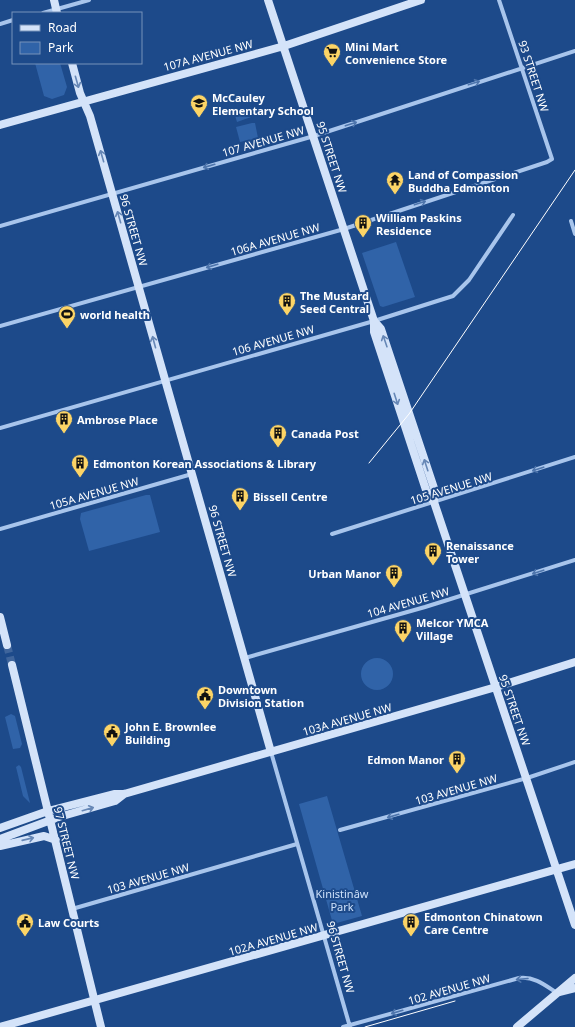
<svg xmlns="http://www.w3.org/2000/svg" width="575" height="1027" font-family="'Noto Sans',sans-serif">
<style>
.green{fill:#3063a8}
.lines{fill:none;stroke-linecap:round;stroke-linejoin:round}
.secondary-tunnel{stroke:#3f659c;stroke-width:8;stroke-dasharray:8 4;stroke-linecap:butt}
.street{stroke:#a8c5ec;stroke-width:4}
.secondary{stroke:#d4e3f9;stroke-width:8}
.tram{stroke:#fff;stroke-width:1}
.oneway{stroke:#6687b6}
.oneway2{stroke:#4e75ac}
.labels{text-anchor:middle;dominant-baseline:central;stroke-width:4;stroke-linejoin:round;paint-order:stroke}
.poi-label{font-size:11px;font-weight:bold;fill:#fff;stroke:#1d4a8a;text-anchor:start}
.street-label{font-size:11px;fill:#fff;stroke:#1d4a8a}
.park-label{font-size:11px;fill:#cde0f9;stroke:#1d4a8a}
</style>
<rect width="100%" height="100%" fill="#1d4a8a"/>
<path class="green" d="M35,63H60L67,87L64,95L52,99L44,96Z
M251,107L254,116L237,122L234,112Z
M252,123H255L258,138L240,142L236,127Z
M396,242L415,297L383,307L380,306L362,253Z
M146,495H150L160,532L89,551L80,519L81,513Z
M361 674a16 16 0 1 1 32 0a16 16 0 1 1-32 0Z
M11,714L15,716L22,744L20,748L13,749L5,717Z
M19,765L21,767L30,803L23,796L16,767Z
M327,796L362,916L333,924L299,804Z"/>
<g class="lines">
<path class="secondary-tunnel" d="M7,645L12,665"/>
<path class="street" d="M43,13L89,0
M0,24L13,20
M571,221L575,234
M0,226L314,136L575,51
M0,326L344,229L547,162L552,159L499,0
M0,428L374,321L453,296L469,280L513,215
M0,529L192,474
M332,534L575,457
M245,658L425,607L575,560
M271,752L350,1027
M340,830L527,778L575,762
M72,909L297,844
M343,1027L519,978C534,976 545,985 557,993"/>
<path class="secondary" d="M54,0L57,13
M268,0L374,321V332L427,493L434,502L575,925
M72,63L80,93L90,116L271,752
M0,125L284,46L421,0
M374,321L381,329L435,491L434,502
M0,617L7,645
M12,665L101,1027
M0,828L48,811L114,794H124L496,687L575,662
M0,839L59,817L115,801L124,794
M0,846L44,836L56,840
M560,992L575,988
M0,1027L575,864
M517,1027L575,978"/>
<path class="tram" d="M369,463L409,414L575,170
M365,1027L455,1001"/>
</g>
<defs><path id="oneway-shaft" d="M-6 0H5M1.5-3L5.5 0L1.5 3" fill="none" stroke-width="1.6" stroke-linecap="round" stroke-linejoin="round"/></defs>
<g class="oneway">
<use href="#oneway-shaft" transform="translate(77 82) rotate(74)"/>
<use href="#oneway-shaft" transform="translate(102 156) rotate(-106)"/>
<use href="#oneway-shaft" transform="translate(119 217) rotate(-106)"/>
<use href="#oneway-shaft" transform="translate(385 341) rotate(-109)"/>
<use href="#oneway-shaft" transform="translate(154 342) rotate(-105)"/>
<use href="#oneway-shaft" transform="translate(396 399) rotate(72)"/>
<use href="#oneway-shaft" transform="translate(426 465) rotate(-108)"/>
<use href="#oneway-shaft" transform="translate(88 809) rotate(-16)"/>
<use href="#oneway-shaft" transform="translate(28 839) rotate(-13)"/>
</g>
<g class="oneway2">
<use href="#oneway-shaft" transform="translate(474 83) rotate(-18)"/>
<use href="#oneway-shaft" transform="translate(351 124) rotate(-18)"/>
<use href="#oneway-shaft" transform="translate(209 166) rotate(164)"/>
<use href="#oneway-shaft" transform="translate(420 203) rotate(-18)"/>
<use href="#oneway-shaft" transform="translate(212 266) rotate(164)"/>
<use href="#oneway-shaft" transform="translate(538 469) rotate(162)"/>
<use href="#oneway-shaft" transform="translate(538 572) rotate(162)"/>
<use href="#oneway-shaft" transform="translate(393 816) rotate(164)"/>
<use href="#oneway-shaft" transform="translate(522 979) rotate(175)"/>
<use href="#oneway-shaft" transform="translate(397 1012) rotate(164)"/>
</g>
<defs>
<g id="supermarket-pin" transform="scale(0.9)"><path d="M0 17L-7.5 6A9.5 9.5 0 1 1 7.5 6Z" fill="#fcd466" stroke="#1d4a8a"/><path d="M-6-5.5h2.5l.6 2H6L4.5 2H-2.5L-4.4-4H-6ZM-1.5 3.2a1.3 1.3 0 1 0 .1 0ZM3 3.2a1.3 1.3 0 1 0 .1 0Z" fill="#111"/></g>
<g id="school-pin" transform="scale(0.9)"><path d="M0 17L-7.5 6A9.5 9.5 0 1 1 7.5 6Z" fill="#fcd466" stroke="#1d4a8a"/><path d="M0-5L7-2L0 1L-7-2ZM-4 1L0 2.5L4 1V4Q0 6-4 4Z" fill="#111"/></g>
<g id="temple-pin" transform="scale(0.9)"><path d="M0 17L-7.5 6A9.5 9.5 0 1 1 7.5 6Z" fill="#fcd466" stroke="#1d4a8a"/><path d="M0-6L5-2H3V0L6.5 2.5H4V6H1.5V3h-3V6H-4V2.5H-6.5L-3 0V-2H-5Z" fill="#111"/></g>
<g id="building-pin" transform="scale(0.9)"><path d="M0 17L-7.5 6A9.5 9.5 0 1 1 7.5 6Z" fill="#fcd466" stroke="#1d4a8a"/><path d="M-4-6H4V6H1V3H-1V6H-4ZM-2.5-4.3h1.7v1.8h-1.7ZM.8-4.3h1.7v1.8H.8ZM-2.5-1h1.7V.8h-1.7ZM.8-1h1.7V.8H.8Z" fill="#111"/></g>
<g id="stadium-pin" transform="scale(0.9)"><path d="M0 17L-7.5 6A9.5 9.5 0 1 1 7.5 6Z" fill="#fcd466" stroke="#1d4a8a"/><path d="M0-5a6.5 5 0 1 0 0 10a6.5 5 0 1 0 0-10ZM-3.5-1.8h7v3.6h-7Z" fill="#111"/></g>
<g id="civic-pin" transform="scale(0.9)"><path d="M0 17L-7.5 6A9.5 9.5 0 1 1 7.5 6Z" fill="#fcd466" stroke="#1d4a8a"/><path d="M-.6-6.5H3V-4.5H.6V-3L4-1V1h2V6H-6V1h2V-1L-.6-3ZM-1.2 2.5V6h2.4V2.5Z" fill="#111"/></g>
</defs>
<g fill-rule="evenodd">
<use href="#supermarket-pin" x="332" y="52"/>
<use href="#school-pin" x="199" y="103"/>
<use href="#temple-pin" x="395" y="180"/>
<use href="#building-pin" x="363" y="223"/>
<use href="#building-pin" x="287" y="301"/>
<use href="#stadium-pin" x="67" y="314"/>
<use href="#building-pin" x="64" y="419"/>
<use href="#building-pin" x="278" y="433"/>
<use href="#building-pin" x="80" y="463"/>
<use href="#building-pin" x="240" y="496"/>
<use href="#building-pin" x="433" y="551"/>
<use href="#building-pin" x="394" y="573"/>
<use href="#building-pin" x="403" y="628"/>
<use href="#civic-pin" x="205" y="695"/>
<use href="#civic-pin" x="112" y="732"/>
<use href="#building-pin" x="457" y="759"/>
<use href="#civic-pin" x="25" y="922"/>
<use href="#building-pin" x="411" y="922"/>
</g>
<g class="labels">
<g class="poi-label">
<text x="345" y="46">Mini Mart<tspan x="345" dy="13">Convenience Store</tspan></text>
<text x="212" y="97">McCauley<tspan x="212" dy="13">Elementary School</tspan></text>
<text x="408" y="174">Land of Compassion<tspan x="408" dy="13">Buddha Edmonton</tspan></text>
<text x="376" y="217">William Paskins<tspan x="376" dy="13">Residence</tspan></text>
<text x="300" y="295">The Mustard<tspan x="300" dy="13">Seed Central</tspan></text>
<text x="80" y="314">world health</text>
<text x="77" y="419">Ambrose Place</text>
<text x="291" y="433">Canada Post</text>
<text x="93" y="463">Edmonton Korean Associations &amp; Library</text>
<text x="253" y="496">Bissell Centre</text>
<text x="446" y="545">Renaissance<tspan x="446" dy="13">Tower</tspan></text>
<text x="381" y="573" text-anchor="end">Urban Manor</text>
<text x="416" y="622">Melcor YMCA<tspan x="416" dy="13">Village</tspan></text>
<text x="218" y="689">Downtown<tspan x="218" dy="13">Division Station</tspan></text>
<text x="125" y="726">John E. Brownlee<tspan x="125" dy="13">Building</tspan></text>
<text x="444" y="759" text-anchor="end">Edmon Manor</text>
<text x="424" y="916">Edmonton Chinatown<tspan x="424" dy="13">Care Centre</tspan></text>
<text x="38" y="922">Law Courts</text>
</g>
<g class="street-label">
<text transform="translate(208 55) rotate(-15)">107A AVENUE NW</text>
<text transform="translate(534 76) rotate(72)">93 STREET NW</text>
<text transform="translate(263 141) rotate(-16)">107 AVENUE NW</text>
<text transform="translate(332 157) rotate(72)">95 STREET NW</text>
<text transform="translate(134 230) rotate(74)">96 STREET NW</text>
<text transform="translate(275 239) rotate(-16)">106A AVENUE NW</text>
<text transform="translate(273 340) rotate(-16)">106 AVENUE NW</text>
<text transform="translate(451 488) rotate(-17)">105 AVENUE NW</text>
<text transform="translate(94 493) rotate(-16)">105A AVENUE NW</text>
<text transform="translate(223 541) rotate(74)">96 STREET NW</text>
<text transform="translate(408 602) rotate(-16)">104 AVENUE NW</text>
<text transform="translate(515 710) rotate(71)">95 STREET NW</text>
<text transform="translate(347 719) rotate(-16)">103A AVENUE NW</text>
<text transform="translate(456 789) rotate(-16)">103 AVENUE NW</text>
<text transform="translate(67 843) rotate(76)">97 STREET NW</text>
<text transform="translate(148 878) rotate(-16)">103 AVENUE NW</text>
<text transform="translate(273 939) rotate(-16)">102A AVENUE NW</text>
<text transform="translate(341 957) rotate(74)">96 STREET NW</text>
<text transform="translate(449 989) rotate(-16)">102 AVENUE NW</text>
</g>
<g class="park-label">
<text x="342" y="893">Kinistinâw<tspan x="342" dy="13">Park</tspan></text>
</g>
</g>
<rect x="12" y="12" width="130" height="52" fill="#1d4a8a" stroke="#7792b9"/>
<rect x="20" y="25" width="20" height="6" fill="#d4e3f9" stroke="#7792b9"/>
<text x="48" y="32" font-size="12" fill="#ffffff">Road</text>
<rect x="20" y="42" width="20" height="12" fill="#3063a8" stroke="#7792b9"/>
<text x="48" y="52" font-size="12" fill="#ffffff">Park</text>
</svg>
